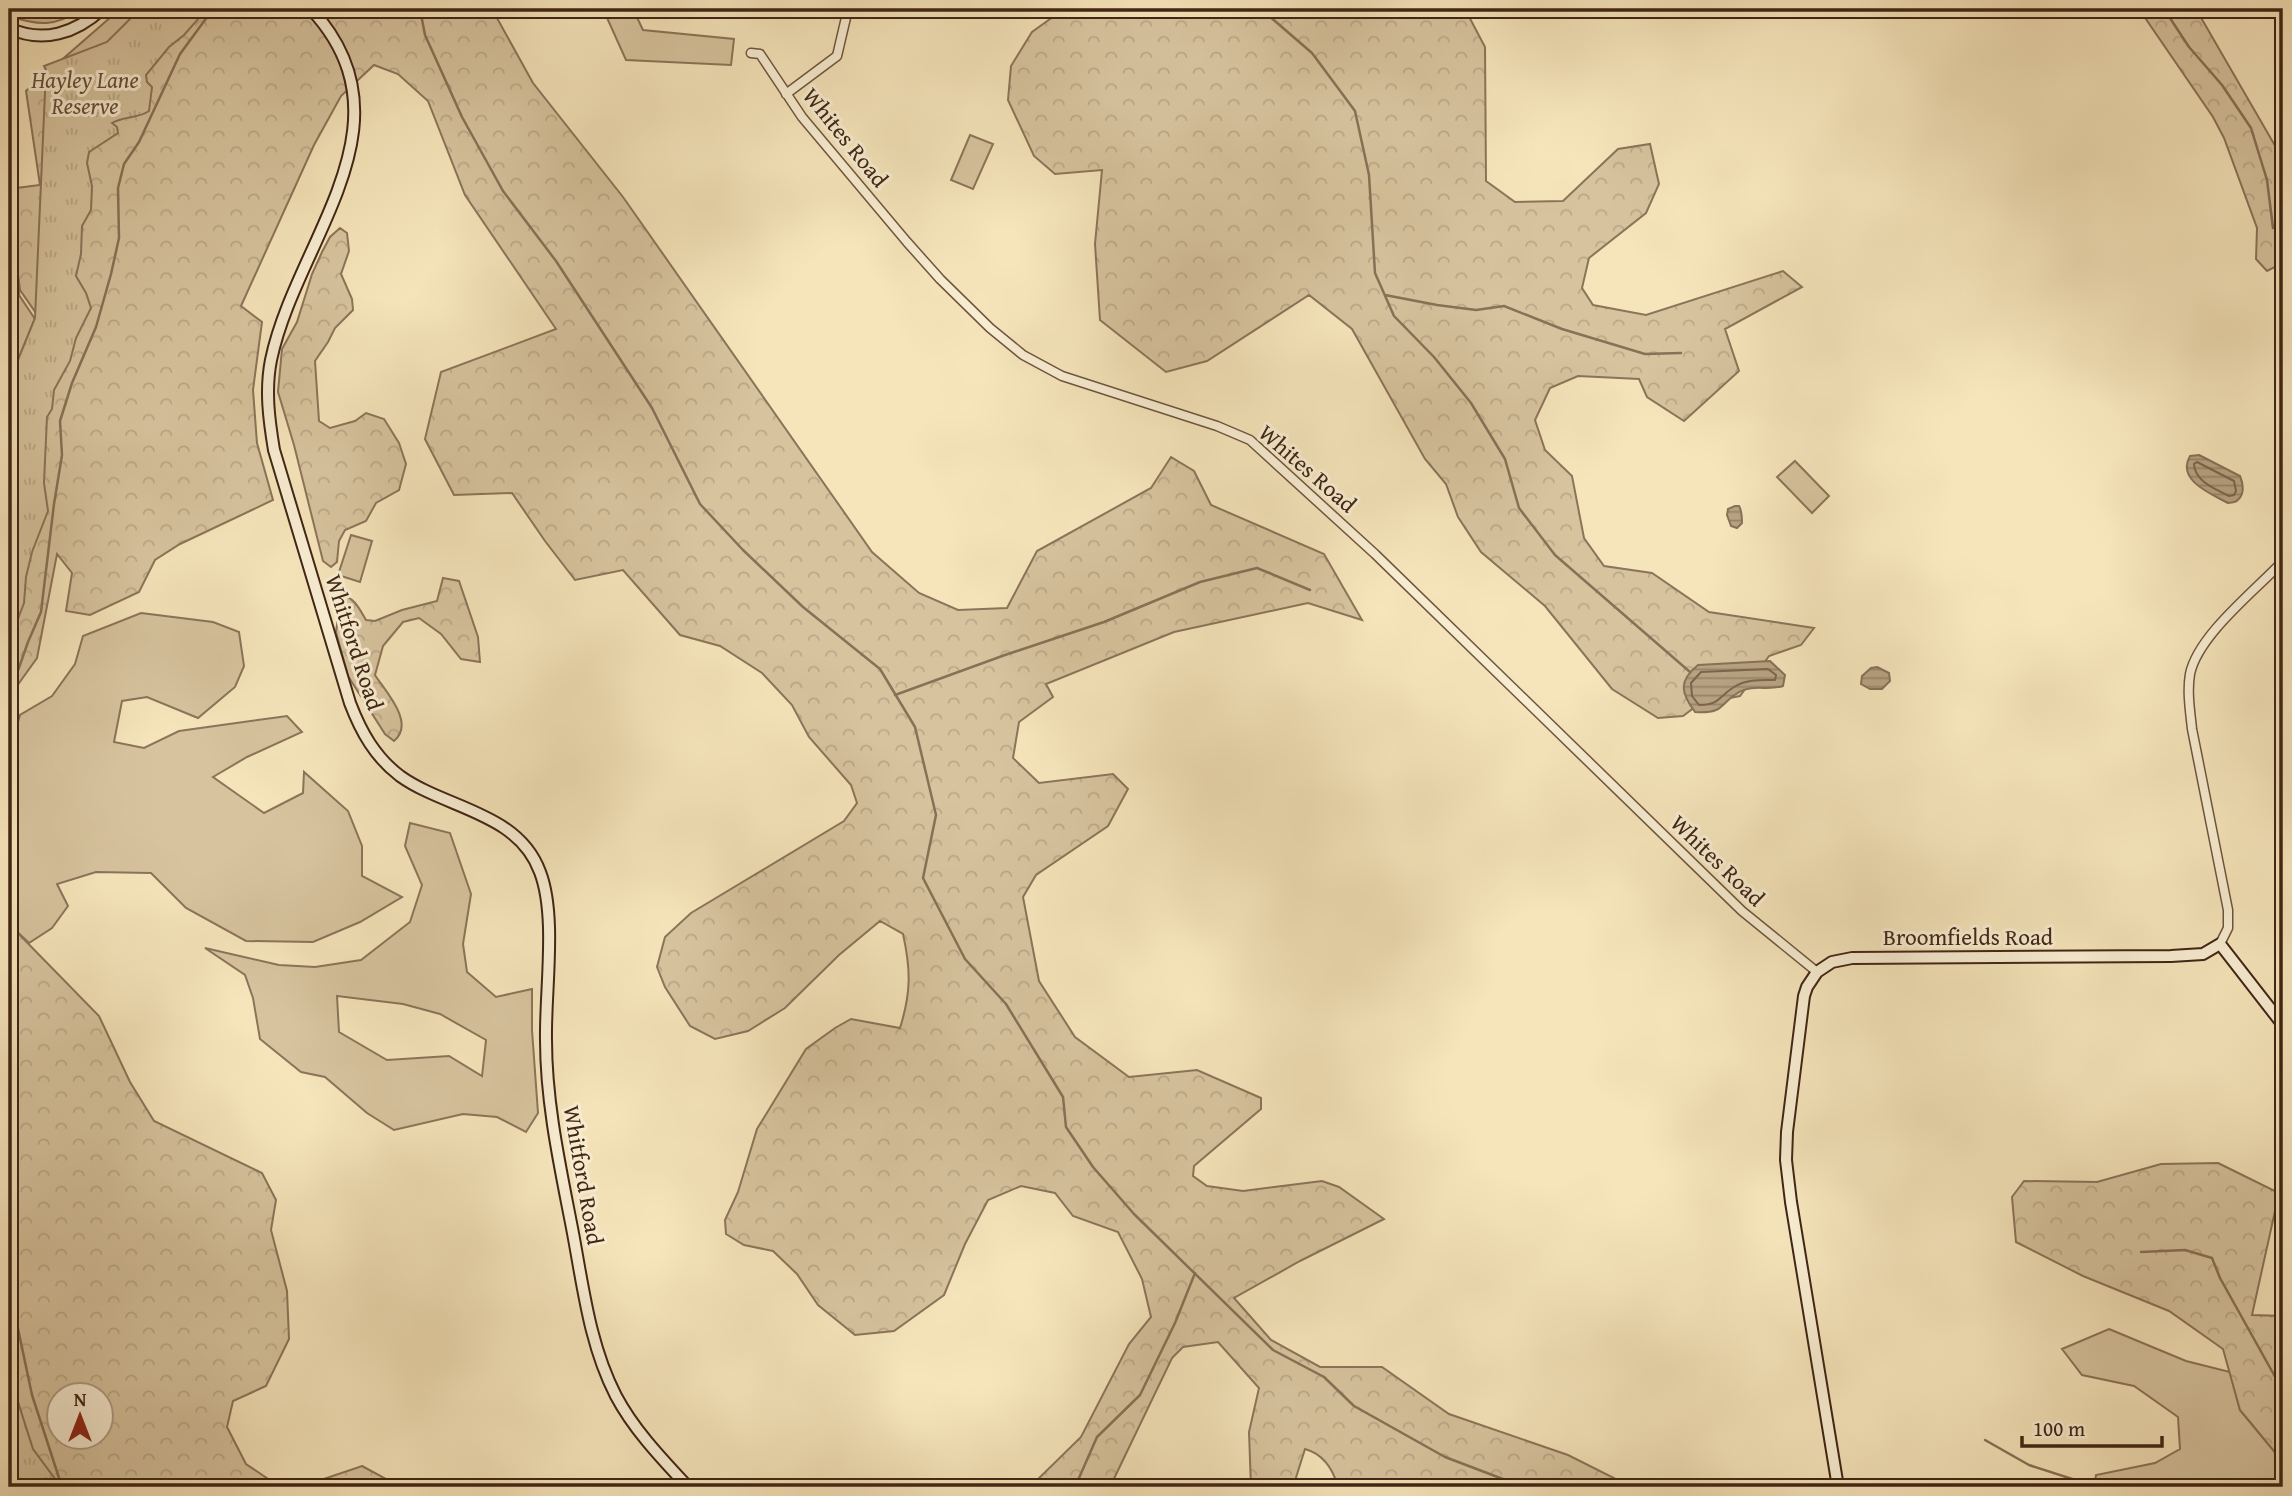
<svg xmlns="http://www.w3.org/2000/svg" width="2292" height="1496" font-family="'Gentium Book Plus',serif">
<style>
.grass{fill:#d7c49f;stroke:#8c745a;stroke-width:2;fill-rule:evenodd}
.forest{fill:url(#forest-crowns);stroke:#8c745a;stroke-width:2;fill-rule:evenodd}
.park{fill:url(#park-tufts);stroke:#8c745a;stroke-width:2}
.water{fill:url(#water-rules);stroke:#887157;stroke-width:2}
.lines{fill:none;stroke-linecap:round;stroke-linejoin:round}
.shore{stroke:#7c644c;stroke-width:2}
.stream{stroke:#887157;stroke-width:2.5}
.street-casing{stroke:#6e553e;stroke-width:11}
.secondary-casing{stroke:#402515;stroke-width:14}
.street{stroke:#f9eed3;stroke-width:8}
.secondary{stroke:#f9eed3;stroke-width:10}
.labels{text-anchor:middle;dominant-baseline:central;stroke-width:6;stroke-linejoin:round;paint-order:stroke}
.park-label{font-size:23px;font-style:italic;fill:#664d38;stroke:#f9eed3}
.street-label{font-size:23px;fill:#402515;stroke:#f9eed3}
</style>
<defs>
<pattern id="forest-crowns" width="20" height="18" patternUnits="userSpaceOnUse" patternTransform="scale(1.75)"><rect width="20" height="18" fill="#d7c49f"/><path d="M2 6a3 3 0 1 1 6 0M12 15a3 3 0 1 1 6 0" fill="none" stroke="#baa888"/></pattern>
<pattern id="park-tufts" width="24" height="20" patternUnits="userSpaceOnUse" patternTransform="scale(1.75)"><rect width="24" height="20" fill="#d7c49f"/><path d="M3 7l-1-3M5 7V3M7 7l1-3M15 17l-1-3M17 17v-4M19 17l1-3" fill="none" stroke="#baa888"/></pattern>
<pattern id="water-rules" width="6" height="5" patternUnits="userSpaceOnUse" patternTransform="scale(1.75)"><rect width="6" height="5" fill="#b8a483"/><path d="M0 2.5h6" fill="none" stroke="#97856a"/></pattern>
</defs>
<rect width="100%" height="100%" fill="#f6e5bb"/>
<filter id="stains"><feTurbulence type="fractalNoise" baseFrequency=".00286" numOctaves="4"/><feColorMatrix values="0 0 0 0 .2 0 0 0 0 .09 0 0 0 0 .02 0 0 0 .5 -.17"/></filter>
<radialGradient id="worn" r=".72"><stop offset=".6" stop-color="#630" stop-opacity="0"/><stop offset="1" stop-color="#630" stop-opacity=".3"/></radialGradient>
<path class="grass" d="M603,9H633L643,30L734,39L731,65L626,60Z
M970,135L993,144L973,189L951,180Z
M9,282L20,284L19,295L35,319L9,382Z
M1795,461L1829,496L1812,513L1777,477Z
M351,535L372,541L360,582L338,575Z
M141,613L213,622L239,632L244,666L235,687L198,718L147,697L122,701L114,742L144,748L179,731L287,716L302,732L247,757L213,777L264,813L303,793L304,772L348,811L362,846V876L402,897L360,922L313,942L246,941L186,908L151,873L96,872L57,884L68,906L52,928L29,943L9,924V753L20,715L52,696L75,664L83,636Z
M410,823L450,833L471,894L463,944L467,972L496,997L532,989V1030L538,1113L526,1132L497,1117L463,1114L394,1130L367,1113L325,1077L301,1072L260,1039L253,998L245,975L205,948L279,965L315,967L361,960L410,922L422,885L405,846ZM337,996L403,1004L440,1014L486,1040L482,1076L449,1056L387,1060L339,1032Z
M2109,1329L2186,1361L2230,1372L2240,1410L2283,1462V1487H2094L2096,1475L2155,1463L2180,1449L2178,1417L2134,1386L2082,1375L2062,1349Z"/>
<path class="forest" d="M9,9H82C55,27 39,26 9,16Z
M120,9H492L533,83L623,197L872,552L919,593L958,610L1007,608L1037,551L1151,488L1171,457L1194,471L1211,505L1324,554L1362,620L1308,603L1174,632L1046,684L1053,697L1019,722L1013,758L1039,783L1113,774L1128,789L1108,826L1036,875L1023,897L1039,981L1075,1037L1129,1077L1197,1070L1261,1098V1109L1194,1166L1193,1176L1207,1186L1243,1191L1322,1181L1339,1187L1384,1219L1300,1261L1234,1298L1271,1340L1320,1367H1382L1449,1414L1568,1455L1614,1478L1623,1487H1338C1333,1469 1323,1454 1305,1449L1293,1487H1251L1249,1432L1259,1388L1218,1342L1183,1347L1172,1358L1110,1487H1030L1081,1437L1129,1344L1151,1317L1142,1279L1118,1232L1073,1216L1055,1193L1021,1186L988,1200L965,1244L944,1295L894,1331L855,1335L818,1305L797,1274L773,1251L744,1245L726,1234L725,1220L738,1192L757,1129L806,1049L835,1028L851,1019L900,1028C911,993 911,970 903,934L880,921L839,955L785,1008L748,1031L715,1039L690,1026L665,987L657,967L665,937L691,913L844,821L857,803L851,785L809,737L792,705L762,673L720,646L680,635L623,570L575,580L545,541L512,493L454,495L425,439L441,372L556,329L465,195L428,101L398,74L374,65L341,96L314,145L241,306L262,322L253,390L257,443L273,500L180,544L155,560L139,592L90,615L66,611L72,573L57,554L37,658L9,697V469L51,335L20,290L15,251L18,226L9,219V189L40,185L26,91Z
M1064,9H1465L1485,47L1486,181L1515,202L1563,201L1618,149L1650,144L1659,184L1646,213L1589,258L1582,288L1593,305L1646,315L1783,271L1802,287L1725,329L1739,371L1684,421L1647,397L1639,379L1578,376L1550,388L1535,420L1545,450L1572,476L1584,538L1604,566L1652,573L1709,612L1814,628L1801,645L1769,656L1740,696L1699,704L1683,716L1658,718L1612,689L1545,606L1481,552L1458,517L1446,484L1425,459L1352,329L1309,295L1207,361L1166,372L1100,320L1095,244L1102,170L1055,174L1034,156L1008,100L1011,66L1032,32Z
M2139,9H2196L2281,156L2283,168V263L2267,271L2256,259L2257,228L2224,138L2213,117Z
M340,228L347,233L349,251L341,274L352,299L353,310L335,328L328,342L315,361L319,421L330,428L355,421L366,413L384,419L399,443L406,464L399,490L376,503L366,521L345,530L339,541L337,562L331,567L323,561L294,445L278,392L282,349L297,322L312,274L322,252L330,237Z
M443,578L459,581L478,637L480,662L461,659L441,634L419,618L403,622L383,646L375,675C385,691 416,723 394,741L385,734L348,676L336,632L341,595C354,597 359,608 366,620L375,621L402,610L437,601Z
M9,924L99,1016L130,1082L154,1121L262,1173L276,1200L271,1230L287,1291L289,1339L266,1386L233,1401L227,1427L246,1464L280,1487H9ZM60,1394H102V1436H60Z
M2218,1163L2279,1193L2252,1315L2283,1316V1462L2240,1410L2223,1349L2169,1311L2083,1276L2016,1242L2012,1197L2024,1181L2097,1182L2161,1164Z
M362,1466L388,1480L395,1487H300Z"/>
<path class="park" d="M140,9H207L184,35L169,47L146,75L147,82L152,87L149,111C137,119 124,116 112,123L117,127L118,133L89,152L87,163L92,186L91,210L82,226L81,254L76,276L86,293L91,308L76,338L70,361L54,390L52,409L47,417L44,483L48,511L32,552L26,577L24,603L14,629L10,622L18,600L13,595L9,598V382L35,318L46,70L44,66L107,42Z
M9,1362L12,1383L33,1449L61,1487H9Z"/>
<path class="water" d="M2199,455L2240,476C2245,488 2244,503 2228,503C2211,494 2176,480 2190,456Z
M1735,506H1739C1742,511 1742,517 1742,523L1737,528L1731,526L1727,515L1728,509Z
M1770,661L1785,675L1783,686C1769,691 1753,684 1739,692C1719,703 1726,714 1695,712C1681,693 1678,681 1698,665Z
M1877,667L1889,673L1890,681L1882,689H1870L1861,684L1862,676L1871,668Z"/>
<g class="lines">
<path class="shore" d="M2197,462L2234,481L2236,491L2234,495L2229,496C2216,489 2195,482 2194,464Z
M1768,669L1776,675L1775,680C1762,680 1746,679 1734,687C1719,696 1720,705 1699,705L1692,696L1691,683L1701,672Z"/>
<path class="stream" d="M420,9L425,35L462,117L503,191L556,261L652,408L700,504L743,550L803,607L880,669L915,727L936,815L923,878L965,959L1006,1004L1063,1097L1066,1127L1093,1167L1134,1214L1273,1350L1324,1377L1354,1406L1445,1457L1524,1487
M1261,9L1312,53L1355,111L1369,175L1375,273L1394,316L1434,357L1471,403L1505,459L1519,508L1555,555L1690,672
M2164,9L2189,47L2222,85L2251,128L2267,180L2273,228
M1385,295L1437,305L1476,310L1504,306L1562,329L1645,354L1681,353
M895,695L1005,655L1104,622L1200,582L1257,568L1310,590
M9,696L28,642L41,612L54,504L62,455L60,421L72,383L96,327L111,274L119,238L118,188L124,164L139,142L180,54L213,9
M2141,1252L2185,1250L2212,1258L2220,1278L2283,1391
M9,1286L32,1395L62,1487
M1985,1440L2029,1465L2097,1487
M1075,1487L1097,1437L1140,1395L1175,1323L1195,1273"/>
<g class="street-casing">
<path id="street" d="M751,53L760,54L802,117L907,242L940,279L990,328L1023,355L1062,376L1217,426L1250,440L1375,554L1742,911L1817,972
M786,94L837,56L848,9
M2220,944L2228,928V910L2192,729C2190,710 2187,692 2190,674C2198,635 2256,590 2283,561"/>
</g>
<g class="secondary-casing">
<path id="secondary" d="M311,9C418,124 296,240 271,360C265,390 269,420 274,450L350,703C361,732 375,757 400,776C446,809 518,812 540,872C557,916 545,991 546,1040C546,1103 560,1166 572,1228C583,1285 589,1344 616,1396C634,1430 662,1459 688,1487
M9,28C43,44 76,33 102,9
M1838,1487L1791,1202L1786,1160L1787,1132L1804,996L1807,987L1817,972L1832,962L1852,958L2171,956L2203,954L2220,944L2283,1025"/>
</g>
<use href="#street" class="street"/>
<use href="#secondary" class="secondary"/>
</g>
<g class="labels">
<g class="park-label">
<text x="85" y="79">Hayley Lane<tspan x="85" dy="26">Reserve</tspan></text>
</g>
<g class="street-label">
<text transform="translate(846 137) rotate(51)">Whites Road</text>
<text transform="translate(1308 468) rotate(41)">Whites Road</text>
<text transform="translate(355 642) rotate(72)">Whitford Road</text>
<text transform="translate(1718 860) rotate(44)">Whites Road</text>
<text x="1968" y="936">Broomfields Road</text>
<text transform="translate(584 1175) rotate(80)">Whitford Road</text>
</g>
</g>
<rect width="2292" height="1496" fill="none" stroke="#f6e5bb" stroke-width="35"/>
<rect x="10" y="10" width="2271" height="1475" fill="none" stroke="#402515" stroke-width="3.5"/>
<rect x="18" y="18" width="2257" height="1461" fill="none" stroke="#402515" stroke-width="2"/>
<g transform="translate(80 1416)"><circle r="33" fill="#f9eed3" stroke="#af9e87" stroke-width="2"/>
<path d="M0-5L12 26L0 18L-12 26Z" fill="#8f2418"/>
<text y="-10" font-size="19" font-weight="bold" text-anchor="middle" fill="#402515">N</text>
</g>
<path d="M2022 1436v10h140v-10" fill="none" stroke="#402515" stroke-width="3.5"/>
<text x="2033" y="1436" font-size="21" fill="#402515" stroke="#f9eed3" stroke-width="5" paint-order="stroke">100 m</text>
<rect width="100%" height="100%" filter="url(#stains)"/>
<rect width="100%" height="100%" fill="url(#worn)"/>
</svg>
